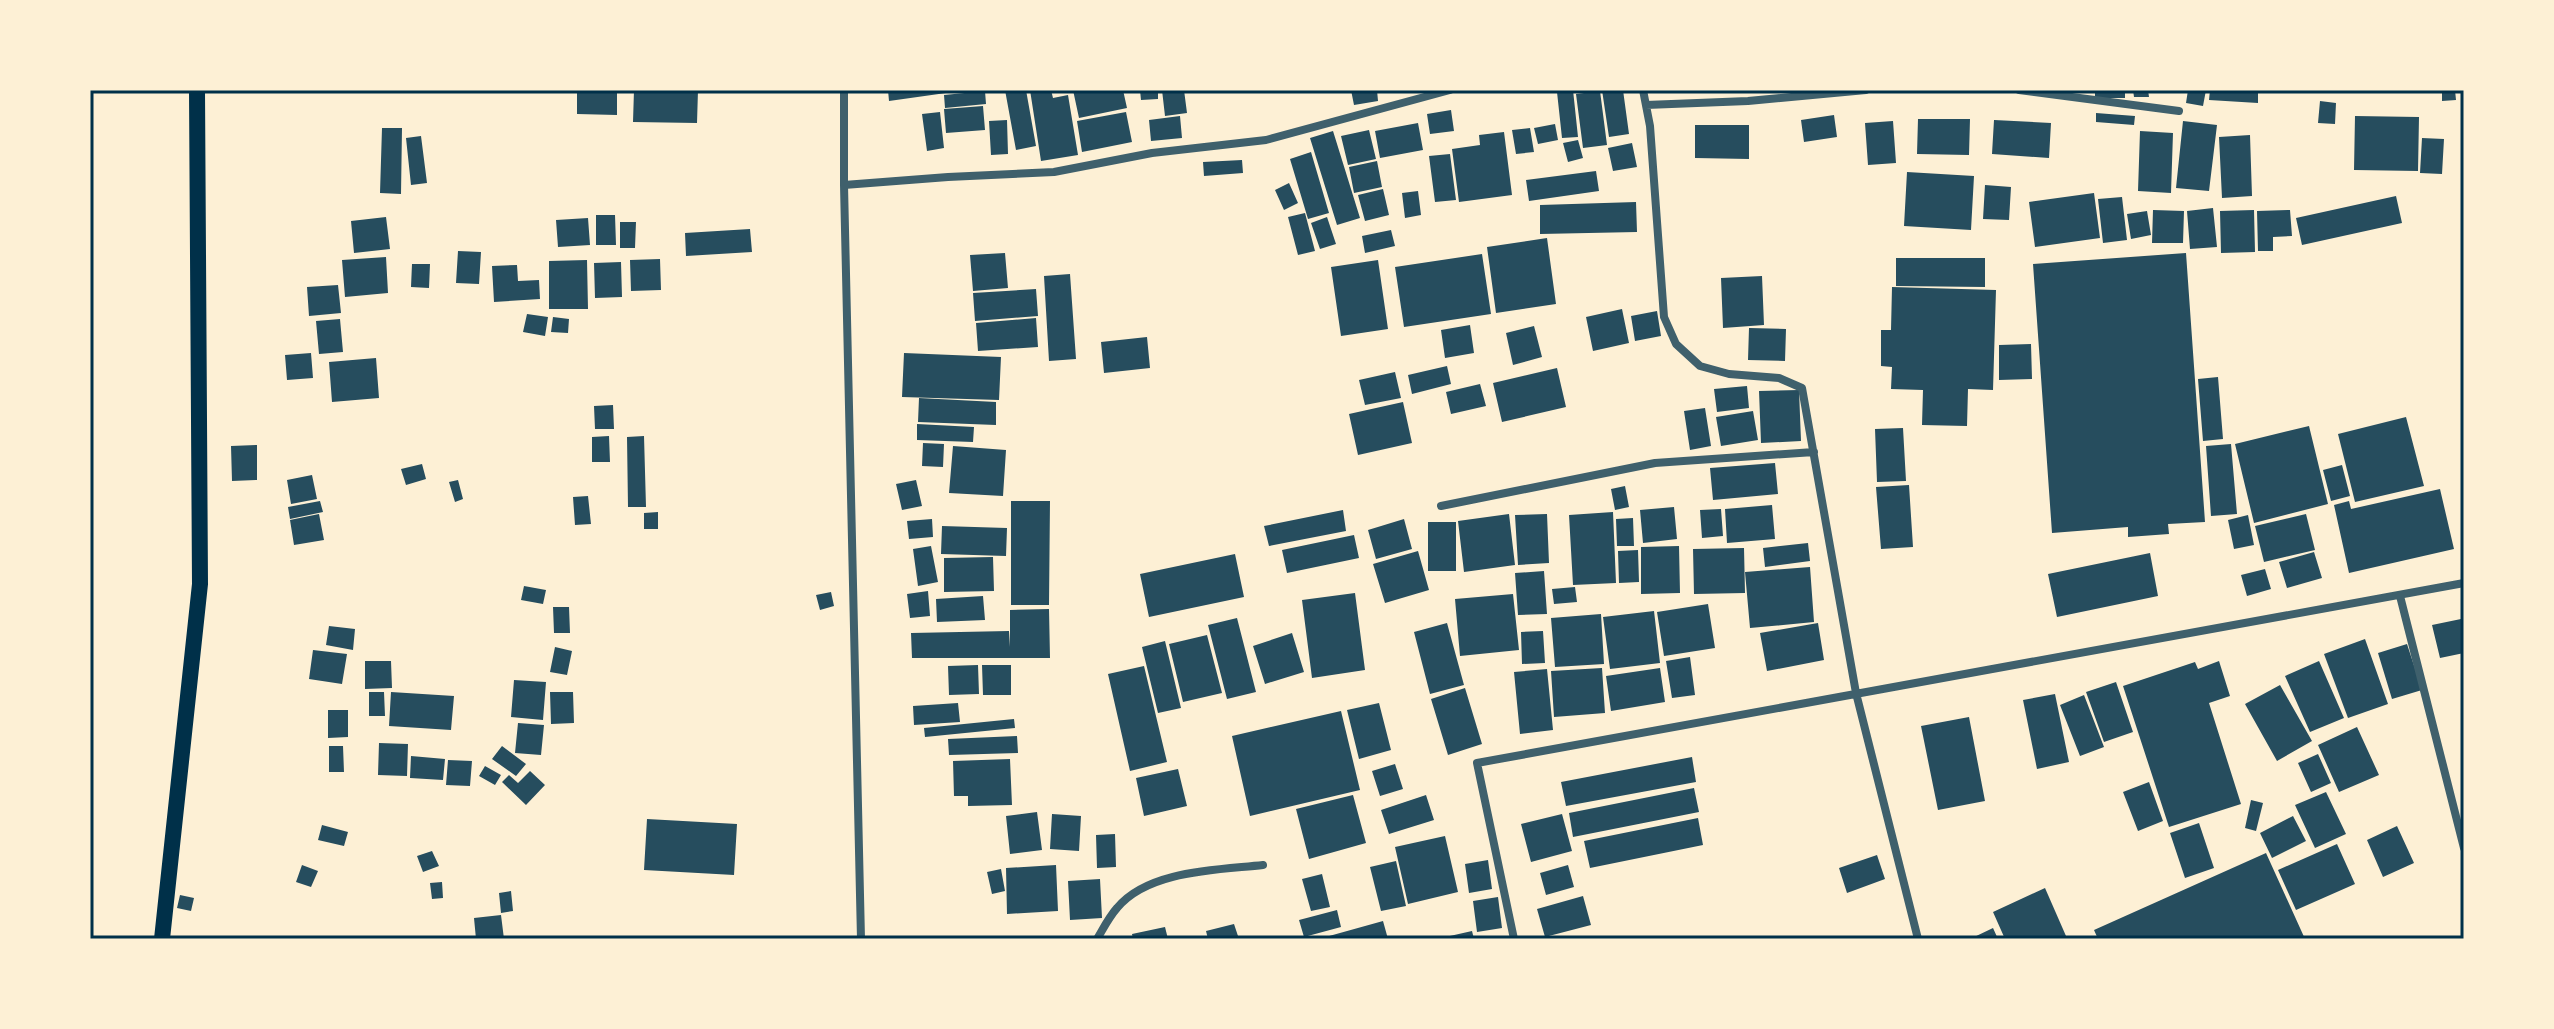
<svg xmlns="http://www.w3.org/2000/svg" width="2554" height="1029" font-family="Lato,sans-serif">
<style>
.building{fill:#264d5e}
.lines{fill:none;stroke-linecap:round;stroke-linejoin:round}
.minor{stroke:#3f606c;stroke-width:8}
.secondary{stroke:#003049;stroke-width:16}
.neatline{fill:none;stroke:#003049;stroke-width:3}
</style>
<rect width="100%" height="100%" fill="#fdf0d5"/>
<path class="building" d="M577,90H617V115L577,114Z
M634,90H698L697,123L633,122Z
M888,90H953V92L889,101Z
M1005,90H1026L1036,146L1016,150Z
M1030,90H1051L1053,98L1068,95L1078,155L1041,161Z
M1073,90H1123L1127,108L1079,118Z
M1140,90H1158V99L1141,100Z
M1162,90H1184L1187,113L1165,116Z
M1351,90H1377L1378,101L1354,105Z
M1573,90L1578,137L1562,138L1557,92Z
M1602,90H1623L1629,134L1609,137Z
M2095,90H2125V98H2095Z
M2133,90H2148L2149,97H2134Z
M2188,90H2206L2203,106L2186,103Z
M2210,90H2258V103L2209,100Z
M2442,90H2455L2456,100L2442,101Z
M985,91L986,104L945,108L944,95Z
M1600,91L1607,145L1583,148L1576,94Z
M2320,101L2336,103L2335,124L2318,123Z
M983,106L985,130L946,133L944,109Z
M1451,110L1454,131L1430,134L1427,114Z
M940,112L944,148L927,151L922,114Z
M1126,112L1132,142L1082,152L1077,121Z
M2096,113L2135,116L2134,125L2096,122Z
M1834,115L1837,137L1804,142L1801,120Z
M1180,116L1182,138L1151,141L1149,120Z
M2355,116L2419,117L2418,171L2354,170Z
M1918,119H1970L1969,155L1917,154Z
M1007,120L1008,154L991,155L989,121Z
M1994,120L2051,123L2049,158L1992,154Z
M1893,121L1896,163L1868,165L1865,123Z
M2183,121L2217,125L2209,191L2176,188Z
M1418,123L1423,150L1380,158L1375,131Z
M1555,124L1558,140L1538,144L1534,128Z
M1695,125H1749V159L1695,158Z
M382,128H402L401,194L380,193Z
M1530,128L1534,152L1516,154L1512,130Z
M1369,130L1376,159L1348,165L1341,136Z
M1333,131L1360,218L1337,225L1310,138Z
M2140,131L2173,133L2171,193L2138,191Z
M1504,132L1512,195L1459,202L1452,149L1480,145L1479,135Z
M2250,135L2252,196L2222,198L2219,137Z
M421,136L427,183L411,185L406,138Z
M2422,138L2444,139L2442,174L2420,173Z
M1578,140L1583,158L1568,162L1563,143Z
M1632,143L1637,167L1613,171L1608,148Z
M1311,152L1329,213L1308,219L1290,159Z
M1450,154L1456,200L1435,202L1429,156Z
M1242,160L1243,173L1204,176L1203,162Z
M1377,161L1382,187L1354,193L1349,167Z
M1596,171L1599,191L1529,201L1526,180Z
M1907,172L1974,176L1971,230L1904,226Z
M1289,183L1298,203L1284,210L1275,190Z
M1985,185L2011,187L2009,220L1983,219Z
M1383,189L1389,215L1365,221L1358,195Z
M1418,191L1421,215L1405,218L1402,193Z
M2094,193L2100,238L2035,247L2029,202Z
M2396,196L2402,223L2302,245L2296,218Z
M2122,197L2127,240L2103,243L2098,199Z
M1636,202L1637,232L1540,234V205Z
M2213,208L2217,247L2190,249L2187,211Z
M2153,210L2184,211L2183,243H2152Z
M2254,210L2255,252L2221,253L2220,211Z
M2290,210L2292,236L2273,237V251H2258L2257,211Z
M2147,211L2151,235L2131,239L2127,214Z
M1305,213L1315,251L1298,255L1288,217Z
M596,215H615L616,245H596Z
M386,217L390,249L354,253L351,221Z
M1327,217L1336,244L1320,249L1311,223Z
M588,218L590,245L558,247L556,220Z
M620,222H636L635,248H620Z
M750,229L752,252L686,256L685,233Z
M1391,230L1395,246L1365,253L1362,236Z
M1547,238L1556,304L1496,313L1487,247Z
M458,251L481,252L479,284L456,283Z
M1005,253L1008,288L973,291L970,255Z
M2186,253L2205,522L2168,524L2169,534L2128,537V527L2052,533L2033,264Z
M1482,254L1491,314L1404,327L1395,267Z
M386,257L388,293L345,297L342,260Z
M1896,258H1985V287L1896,286Z
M660,259L661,290L631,291L630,260Z
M587,260L588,309H549V261Z
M1378,260L1388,329L1341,336L1331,267Z
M621,262L622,297L595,298L594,263Z
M412,264H430L429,288L411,287Z
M517,265L518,281L539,280L540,299L494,302L492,266Z
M1070,274L1076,359L1049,361L1044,276Z
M1762,276L1764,325L1723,328L1721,278Z
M338,285L341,313L309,316L307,287Z
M1892,287L1996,290L1993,390L1968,389L1967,426L1922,425L1923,390L1891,389L1892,367L1881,366V330H1891Z
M1036,289L1038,316L975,321L973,293Z
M1622,309L1629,343L1593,351L1586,317Z
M1657,311L1661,336L1635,341L1631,316Z
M527,314L548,317L545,336L523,332Z
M553,317L569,319L568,333L551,332Z
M1036,318L1038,347L978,351L976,323Z
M340,319L343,352L319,354L316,321Z
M1470,325L1474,353L1445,358L1441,330Z
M1534,326L1542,357L1513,365L1506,333Z
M1749,328L1786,329L1785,361L1748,360Z
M1147,337L1150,368L1104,373L1101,342Z
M2031,344L2032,379L1999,380V345Z
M311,353L313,378L287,380L285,355Z
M904,353L1001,357L999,400L902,397Z
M376,358L379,398L332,402L329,362Z
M1447,366L1451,384L1412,394L1408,375Z
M1557,368L1566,407L1502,422L1493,383Z
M1395,372L1401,398L1365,405L1359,380Z
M2218,377L2223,439L2203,441L2198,379Z
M1480,384L1486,406L1451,414L1446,392Z
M1747,386L1749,408L1717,412L1714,389Z
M1799,390L1801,441L1761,443L1759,391Z
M919,398L996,402V425L918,422Z
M1403,402L1412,443L1358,455L1349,414Z
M613,405L614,429H595L594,406Z
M1705,408L1711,446L1690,450L1684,411Z
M1753,411L1758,440L1721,446L1716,417Z
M2406,417L2424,486L2355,502L2338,434Z
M917,424L974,427L973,442L917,440Z
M2309,426L2328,504L2254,523L2235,444Z
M1903,428L1906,481L1877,482L1875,429Z
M609,436L610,462H592V437Z
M644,436L646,507H628L627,437Z
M923,443L944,444L943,467L922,466Z
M2231,444L2237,514L2211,516L2206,446Z
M257,445V480L232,481L231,446Z
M953,446L1006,450L1003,496L949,493Z
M1775,463L1778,494L1713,500L1710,468Z
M422,464L426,479L406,485L401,469Z
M2342,465L2350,496L2331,501L2323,470Z
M312,475L317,499L291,504L287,480Z
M458,480L463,499L455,502L449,482Z
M916,480L922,506L902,510L896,484Z
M1909,485L1913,547L1881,549L1876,487Z
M1625,486L1629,507L1615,510L1611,489Z
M2440,489L2454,549L2349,573L2334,505L2349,501L2351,509Z
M588,496L591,524L575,525L573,497Z
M320,501L323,512L290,519L288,507Z
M1011,501H1050L1049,605H1011Z
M1772,505L1775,539L1727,543L1725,509Z
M1674,507L1677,539L1643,543L1640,510Z
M1721,509L1723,536L1702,538L1700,510Z
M1343,510L1346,531L1269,546L1264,526Z
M658,512V529H644V513Z
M1613,512L1616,583L1573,585L1569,515Z
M319,514L324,540L294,545L290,520Z
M1509,514L1515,565L1464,572L1458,521Z
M1547,514L1549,563L1518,565L1515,515Z
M2306,514L2315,550L2264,562L2255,526Z
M2248,515L2254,545L2234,549L2228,520Z
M1633,518L1634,546H1617L1616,519Z
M932,519L933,537L909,539L907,521Z
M1404,519L1412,549L1376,559L1368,530Z
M1428,522H1456V571H1428Z
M942,526L1007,528L1006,556L941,554Z
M1354,535L1359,558L1287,573L1282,550Z
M1808,543L1810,561L1765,567L1763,548Z
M931,546L938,582L918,586L913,549Z
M1679,546L1680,593L1641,594V547Z
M1744,548L1745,593L1694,594L1693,549Z
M1638,550L1639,582L1619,583L1618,551Z
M1418,551L1429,590L1385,603L1373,564Z
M2314,552L2322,578L2287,588L2279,562Z
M2150,553L2158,596L2057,617L2048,574Z
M1235,554L1244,597L1149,617L1140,574Z
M993,557L994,591L944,592V558Z
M1810,567L1814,622L1750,628L1745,572Z
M2265,569L2271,589L2247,596L2241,575Z
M1544,571L1547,614L1518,615L1515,573Z
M524,586L546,590L543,604L521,600Z
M1575,587L1577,602L1554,604L1552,589Z
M928,591L930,616L910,618L907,594Z
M831,592L834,606L820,610L816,595Z
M1355,593L1365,670L1312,678L1302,600Z
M1513,594L1519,650L1460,656L1455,599Z
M983,596L985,620L937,622L936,599Z
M1708,604L1715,648L1664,656L1657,612Z
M553,607H569L570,633H554Z
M1049,609L1050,658H912L911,633L1009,631L1010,647V610Z
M1654,611L1660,663L1610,669L1603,617Z
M1601,614L1604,664L1555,667L1551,618Z
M1237,618L1256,692L1227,699L1208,625Z
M2461,619L2464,653L2440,658L2432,625Z
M1447,623L1464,685L1430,694L1414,632Z
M1818,623L1824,660L1767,671L1760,633Z
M329,626L355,629L353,650L326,645Z
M1543,631L1545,663L1522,664L1521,632Z
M1292,633L1304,672L1265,684L1253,646Z
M1207,635L1222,693L1183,702L1169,644Z
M2365,639L2388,704L2348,718L2324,654Z
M1165,641L1181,708L1158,713L1142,647Z
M2407,644L2422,690L2392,699L2378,653Z
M555,647L572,651L567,675L550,672Z
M313,650L347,654L342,684L309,679Z
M1690,657L1695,695L1672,698L1666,661Z
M365,661H391L392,688L365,689Z
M2219,661L2230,696L2209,703L2241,804L2169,827L2123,686L2195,662L2198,669Z
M2319,661L2344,718L2310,732L2285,676Z
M978,665L979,694L949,695L948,666Z
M982,665H1011V695H983Z
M1144,666L1167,762L1130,771L1108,674Z
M1602,668L1605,713L1554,717L1551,671Z
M1660,668L1665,702L1611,711L1606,676Z
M1547,669L1553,730L1520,734L1514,672Z
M514,680L546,682L543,720L511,717Z
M2116,682L2133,732L2104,742L2086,692Z
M2280,685L2312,741L2277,761L2245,704Z
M1465,688L1482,744L1448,755L1431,699Z
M369,692H384L385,716H369Z
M391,692L454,696L451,730L389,726Z
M550,692H573L574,723L551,724Z
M2055,694L2069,762L2037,769L2023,700Z
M2084,695L2104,747L2080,756L2060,705Z
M958,703L960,722L914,725L913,706Z
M1379,703L1391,750L1359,759L1347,710Z
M328,710H348V737L328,738Z
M1341,711L1360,790L1250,816L1232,736Z
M1969,717L1985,801L1938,810L1921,726Z
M1014,719L1015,728L925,737L924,728Z
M518,723L544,725L541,755L515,753Z
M2357,727L2379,775L2339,792L2318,745Z
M1017,736L1018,753L949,755L948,739Z
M379,743L408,744L407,776L378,775Z
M329,746H343L344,772H329Z
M502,746L526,764L516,776L492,759Z
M2318,754L2331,783L2311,792L2298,763Z
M411,756L445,759L443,780L410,778Z
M1692,757L1696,782L1566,806L1561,782Z
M1010,759L1012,805L968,806V796H954L953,761Z
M448,760L472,761L470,786L446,785Z
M1395,764L1403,789L1380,796L1372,771Z
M485,766L501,775L495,785L479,776Z
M1178,769L1187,806L1144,816L1136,778Z
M530,771L545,785L526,805L502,782L509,775L518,783Z
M2149,782L2163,821L2138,831L2123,792Z
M1694,788L1699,812L1573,837L1569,813Z
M2326,792L2346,834L2315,848L2295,805Z
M1353,795L1366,843L1309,859L1296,809Z
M1426,795L1434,820L1389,834L1381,810Z
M2251,800L2263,803L2256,831L2245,828Z
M1037,812L1042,850L1010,854L1006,816Z
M1052,814L1081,816L1079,851L1050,849Z
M1562,814L1572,851L1531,862L1521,824Z
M2293,816L2306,841L2272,858L2260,833Z
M1698,818L1703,845L1590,868L1584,841Z
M647,819L737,824L734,875L644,870Z
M2199,823L2214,868L2185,878L2170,833Z
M322,825L348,832L344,846L318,840Z
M2397,826L2414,863L2383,877L2367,840Z
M1115,834L1116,867L1097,868L1096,835Z
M1445,836L1458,892L1408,904L1395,847Z
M2337,844L2355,884L2296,910L2278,870Z
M432,851L439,866L423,872L417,856Z
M2266,853L2305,939H2098L2094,930Z
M1877,855L1885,879L1847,893L1839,868Z
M1488,860L1492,889L1469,893L1465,864Z
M1396,861L1406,906L1381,911L1370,867Z
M302,865L318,871L311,887L296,882Z
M1056,865L1058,911L1007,914L1006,868Z
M1568,865L1574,887L1546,895L1540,873Z
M1001,869L1005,891L992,894L987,872Z
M1322,874L1330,907L1311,911L1302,879Z
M1100,879L1102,918L1070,920L1068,881Z
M442,882L443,898L432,899L430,883Z
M2045,888L2066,936L2060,939H2005L1993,912Z
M511,891L513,911L501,913L499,893Z
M180,895L194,898L191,911L177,908Z
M1583,896L1591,925L1545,937L1537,909Z
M1498,897L1502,928L1477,932L1473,901Z
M1337,910L1341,927L1304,937L1299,920Z
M501,915L504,939H476L474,918Z
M1383,921L1388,939H1323L1322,938Z
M1234,924L1239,939H1208L1206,931Z
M1165,927L1168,939H1133L1132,934Z
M1993,928L1998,939H1970Z
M1472,931L1474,939H1441V938Z"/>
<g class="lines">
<path class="minor" d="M844,90V185L861,939
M1643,90L1650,126L1664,317L1676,344L1700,366L1729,374L1779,378L1802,388L1856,693L1918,939
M2019,90L2179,111
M1646,105L1748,101L1866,90
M844,185L948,177L1054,172L1152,153L1266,140L1450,90
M1441,506L1655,463L1814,452
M2400,596L2464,848
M1097,939C1103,929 1109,917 1117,908C1148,870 1218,870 1263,865
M1514,939L1477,763L2464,583"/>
<path class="secondary" d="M162,939L200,584L197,90"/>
</g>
<rect width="2554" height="1029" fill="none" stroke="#fdf0d5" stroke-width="184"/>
<rect x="92" y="92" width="2370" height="845" class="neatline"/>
</svg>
